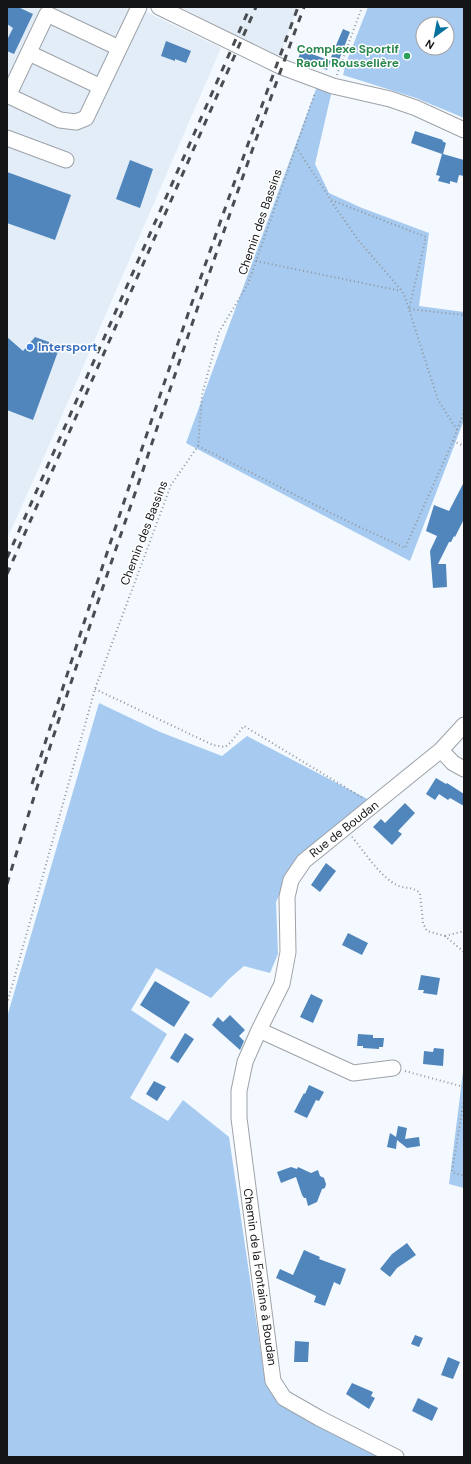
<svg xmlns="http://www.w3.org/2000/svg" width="471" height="1464" font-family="'DM Sans',sans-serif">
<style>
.built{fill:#e2edf8}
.green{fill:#a6caf0;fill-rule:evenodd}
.building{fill:#5086bc}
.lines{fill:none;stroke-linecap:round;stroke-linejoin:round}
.minor-casing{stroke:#9da2a8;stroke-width:17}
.path{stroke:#91959a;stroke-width:2;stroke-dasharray:1 3;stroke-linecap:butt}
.minor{stroke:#fff;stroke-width:15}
.rail{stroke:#4a4d50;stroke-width:3;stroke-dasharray:7 7;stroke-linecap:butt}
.leisure-dot{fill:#2e9e5b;stroke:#fff;stroke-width:1.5}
.shop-dot{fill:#3f7fe0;stroke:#fff;stroke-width:1.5}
.labels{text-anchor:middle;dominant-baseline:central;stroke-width:3;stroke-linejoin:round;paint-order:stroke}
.leisure-label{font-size:12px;font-weight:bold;fill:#27864d;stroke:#fff;text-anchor:end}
.street-label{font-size:12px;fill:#131517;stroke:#fff}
.shop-label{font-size:12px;font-weight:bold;fill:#366cbe;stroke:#fff;text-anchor:start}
</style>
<rect width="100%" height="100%" fill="#f3f9ff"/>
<path class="built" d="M7,7H136L221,48L47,450L7,539Z
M180,7H298L277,64L234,43L231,33Z"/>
<path class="green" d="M368,7H464V118L416,98L343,75L346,63ZM423,24H447V48H423Z
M319,81L333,86L315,164L329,193L362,208L429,233L419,306L464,312V420L410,561L186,443Z
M99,703L160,732L222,756L247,736L375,803L294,863L276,902L278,954L270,973L244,966L229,979L211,998L156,968L131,1010L167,1034L130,1098L168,1121L183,1100L229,1137L264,1374L279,1402L382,1457H7V1017Z
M464,1064V1188L449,1184Z"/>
<path class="building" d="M7,7H18L33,14L14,54L7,51V40L13,28L7,24Z
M343,29L350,32L339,60L331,57Z
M166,41L191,51L186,63L175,59V61L161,56Z
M301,50L331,61L327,70L298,59Z
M415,131L443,140L442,141L446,143L443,154L464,160V176L459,175L457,183L450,181V184L438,181L440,176L436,175L442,154L411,143Z
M130,160L153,169L140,208L116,199Z
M7,172L71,195L55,240L7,223Z
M7,337L23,351L35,337L60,346L33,420L7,410Z
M464,482V519L455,537L454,536L451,542H449L438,564H446L447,587L433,588L430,551L437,536L426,531L434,505L449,511Z
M436,778L446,784L447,783L464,794V806L450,798L448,800L439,794L435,800L426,794Z
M405,803L415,813L398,831L402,834L392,845L373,827L381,819L385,823Z
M326,863L336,871L320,892L311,885Z
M348,933L368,943L362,955L342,945Z
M421,975L440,978L437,995L423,993L424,990H418Z
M155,981L190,1002L174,1027L140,1005Z
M311,994L323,1000L313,1023L300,1017Z
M230,1015L245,1030L239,1036L244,1041L240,1050L212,1025L218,1017L223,1022Z
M185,1033L194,1039L178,1063L170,1058Z
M358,1034L373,1035V1038H384L383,1047H379V1049L363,1048V1046H357Z
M434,1048L444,1049L443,1066L423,1064L424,1051L433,1052Z
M154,1081L166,1087L157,1101L146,1094Z
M309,1085L324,1092L319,1101L316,1100L307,1118L294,1112L304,1093L305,1094Z
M398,1126L407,1128L405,1139L419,1137L420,1146L407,1148L397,1140L396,1149L387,1147L390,1133L396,1137Z
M291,1167L297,1169L298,1167L311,1173L318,1170L320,1176L324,1178L326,1184L325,1188L322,1189L317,1202L308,1206L306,1198H304L302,1195L296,1177L281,1183L277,1172Z
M407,1243L416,1255L397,1268L390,1277L380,1269L392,1254Z
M304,1250L320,1257L319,1259L346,1269L340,1285L334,1282L325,1306L314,1302L316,1296L276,1278L280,1269L293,1275Z
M415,1335L423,1338L419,1347L411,1344Z
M295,1341L309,1342L308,1362H294Z
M448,1357L460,1362L453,1379L441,1375Z
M352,1383L373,1392L371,1396L375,1398L369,1409L346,1394Z
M418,1398L438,1408L432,1421L412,1411Z"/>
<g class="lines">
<g class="minor-casing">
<path id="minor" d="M159,7L282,67L333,86L390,99L416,108L464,130
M29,53L101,87
M7,95L60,120L76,122L86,118L139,7
M8,96L47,14L119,48
M7,138L66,160
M441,750L453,763L464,769
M259,1030L353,1073L393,1068
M396,1457L319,1418L284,1398L273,1381L239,1118V1091L245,1062L259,1030L282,984L288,952L287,897L291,880L304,861L441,750L464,725"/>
</g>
<path class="path" d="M337,75L362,7
M296,147L331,200L426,237L409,309L464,315
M331,201L359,241L402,291L405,297L438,400L457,430
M256,261L401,291
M453,441L464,446
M198,446L349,522L405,548L453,441L464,412
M95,689L213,745L225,747L230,743L244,726L363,798
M352,837C364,851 381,878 397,885C406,890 410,885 420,893L423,923L427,931L445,936L464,952
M445,936L464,931
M7,1004L95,689L171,485L198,446L202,395L219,332L248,284L315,93
M405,1071L464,1087
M464,1099L452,1172L464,1176"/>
<use href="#minor" class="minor"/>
<path class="rail" d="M7,558L250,7
M7,574L256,7
M32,784C115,523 203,264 298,7
M7,884C49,746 95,609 142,473C194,317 247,161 304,7"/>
</g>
<circle class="leisure-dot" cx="407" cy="56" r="4"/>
<circle class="shop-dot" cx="30" cy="347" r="4"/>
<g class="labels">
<g class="leisure-label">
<text x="399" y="49">Complexe Sportif<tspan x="399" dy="14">Raoul Rousselière</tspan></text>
</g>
<g class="street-label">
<text transform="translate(260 222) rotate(-71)">Chemin des Bassins</text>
<text transform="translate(144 533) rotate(-69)">Chemin des Bassins</text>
<text transform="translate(344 829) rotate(-38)">Rue de Boudan</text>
<text transform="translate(260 1277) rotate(82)">Chemin de la Fontaine à Boudan</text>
</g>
<g class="shop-label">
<text x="38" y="347">Intersport</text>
</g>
</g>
<rect width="471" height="1464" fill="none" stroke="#131517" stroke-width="16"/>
<g transform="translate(435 36) rotate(212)"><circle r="19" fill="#ffffff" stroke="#a1a1a2"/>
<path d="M0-3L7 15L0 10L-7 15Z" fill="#05719d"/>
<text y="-6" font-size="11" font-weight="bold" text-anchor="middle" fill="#131517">N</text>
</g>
</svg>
